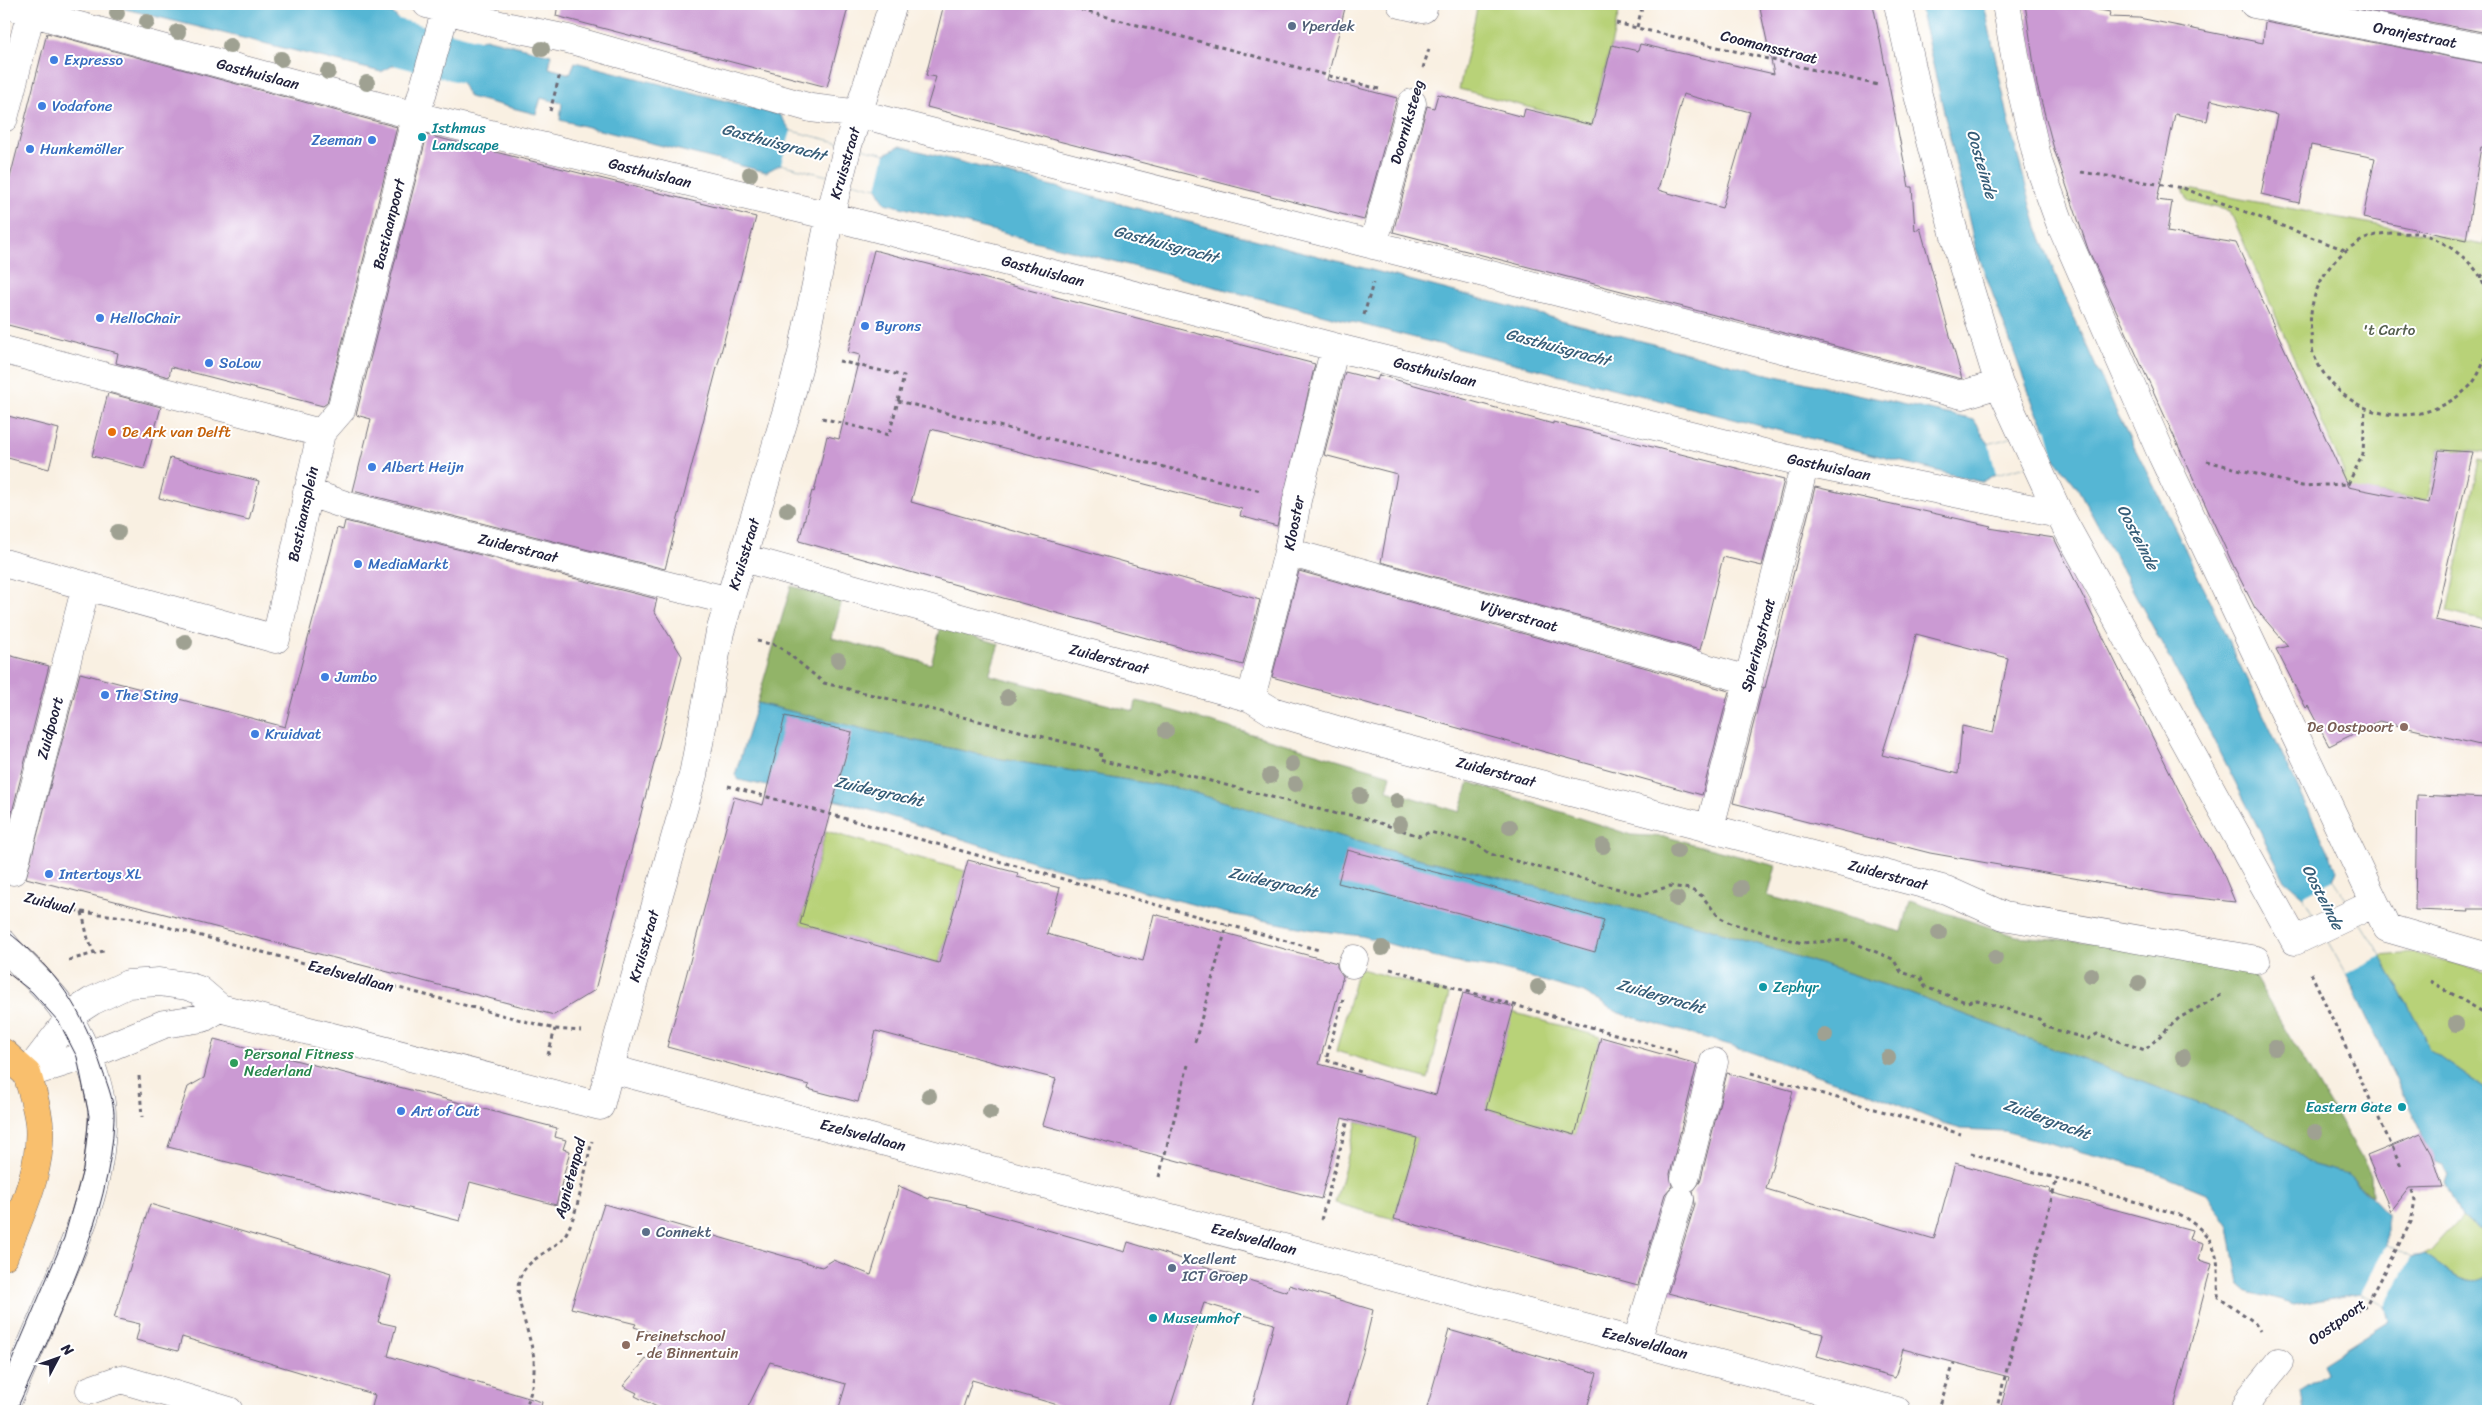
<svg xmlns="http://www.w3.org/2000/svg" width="2492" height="1415" font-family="Sriracha,sans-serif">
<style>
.green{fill:#b8d278;stroke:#6d7a5a}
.forest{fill:#92b468;stroke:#5a6b52}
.water{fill:#55b6d4;stroke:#3c6c88}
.pier{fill:#f9f0e2}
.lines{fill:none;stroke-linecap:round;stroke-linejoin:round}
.canal{stroke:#55b6d4;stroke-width:46}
.building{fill:#cb9ad3;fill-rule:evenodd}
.minor-casing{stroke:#6d6a75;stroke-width:29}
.major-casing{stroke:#6d6a75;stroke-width:29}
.path{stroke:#6d6a75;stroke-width:3;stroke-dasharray:4 4;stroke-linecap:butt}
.minor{stroke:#fff;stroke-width:28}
.major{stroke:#f9bf6d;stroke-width:28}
.tram{stroke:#22223b;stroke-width:1}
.tree{fill:#9fa192}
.service-dot{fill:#5c6f8a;stroke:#fff;stroke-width:2}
.shop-dot{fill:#3f7fe0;stroke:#fff;stroke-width:2}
.culture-dot{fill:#0f9aa8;stroke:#fff;stroke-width:2}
.food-dot{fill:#e8710a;stroke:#fff;stroke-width:2}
.education-dot{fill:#8d6e63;stroke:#fff;stroke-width:2}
.leisure-dot{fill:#2e9e5b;stroke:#fff;stroke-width:2}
.labels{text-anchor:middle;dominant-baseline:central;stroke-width:4;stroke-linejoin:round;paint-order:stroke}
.service-label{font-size:15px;fill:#4e5e75;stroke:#fff;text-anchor:start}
.street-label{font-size:15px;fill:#22223b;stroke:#fff}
.shop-label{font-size:15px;fill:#366cbe;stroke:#fff;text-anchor:start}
.culture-label{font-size:15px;fill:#0d838f;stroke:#fff;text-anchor:start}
.park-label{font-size:15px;fill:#566050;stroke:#fff}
.food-label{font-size:15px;fill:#c56008;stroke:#fff;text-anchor:start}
.education-label{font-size:15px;fill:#785e54;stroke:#fff;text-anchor:end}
.leisure-label{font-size:15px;fill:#27864d;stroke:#fff;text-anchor:start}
.water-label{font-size:16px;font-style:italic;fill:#365d78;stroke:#fff}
</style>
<rect width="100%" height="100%" fill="#fff"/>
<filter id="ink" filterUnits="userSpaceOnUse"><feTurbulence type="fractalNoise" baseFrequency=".02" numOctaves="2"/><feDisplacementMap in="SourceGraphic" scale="10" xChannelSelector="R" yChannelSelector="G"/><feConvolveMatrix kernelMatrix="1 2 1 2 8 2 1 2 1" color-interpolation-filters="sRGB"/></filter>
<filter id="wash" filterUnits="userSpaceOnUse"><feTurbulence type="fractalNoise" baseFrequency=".0096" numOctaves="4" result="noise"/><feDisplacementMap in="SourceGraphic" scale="20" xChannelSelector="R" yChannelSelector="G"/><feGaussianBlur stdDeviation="1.12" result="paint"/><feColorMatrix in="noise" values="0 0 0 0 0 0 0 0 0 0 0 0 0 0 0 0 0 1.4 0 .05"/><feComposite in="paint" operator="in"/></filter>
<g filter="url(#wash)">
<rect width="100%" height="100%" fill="#f9f0e2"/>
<path class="green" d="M1478,4H1621L1592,124L1459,89Z
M2183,188L2483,245L2488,226V453L2440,448L2427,500L2299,482L2300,464L2345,475L2230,211L2188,201Z
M2479,460L2488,462V622L2447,612Z
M826,831L965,871L939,963L800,924Z
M2414,953L2488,972V1091L2430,1050L2423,1033L2381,956Z
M1358,968L1449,994L1428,1079L1336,1051Z
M1512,1012L1601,1037L1575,1135L1486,1109Z
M1357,1122L1417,1138L1394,1219L1335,1203Z
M2461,1217L2488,1235V1275C2470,1293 2439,1264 2424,1254L2432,1250Z"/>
<path class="forest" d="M791,586L842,600L832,638L931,664L941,626L999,644L989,675L1134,711L1136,701L1146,703L1391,775L1387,790L1460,812L1469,782L1631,835L1667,837L1776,866L1768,896L1902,932L1910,901L2016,936L2103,943L2250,969L2371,1174L2372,1197L2348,1174L2313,1165L2265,1131L2205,1106L1903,991L1705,927L1404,855L1181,789L1001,759L884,734L757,703Z"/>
<path class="water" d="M105,4H353L394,14L406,30L396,64L381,72Z
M1919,4H1984L2012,135L2037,227L2061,289L2116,411L2177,532L2337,870L2333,880L2381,956L2423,1033L2430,1050L2488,1091V1235L2461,1217L2445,1183L2448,1174L2443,1165L2435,1162L2346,974L2303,896L2285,881L2213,738L2077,487L2054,458L1996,474L1981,482L885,203L877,188L781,164L766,172L560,120L562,103L541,98L536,114L469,97L460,80L469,47L485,38L551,55L549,68L570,74L575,62L780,115L791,131L885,154L900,146L1763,373L1974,420L1989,444L2046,428L2035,409L1975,246Z
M757,703L884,734L1001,759L1181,789L1404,855L1705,927L1903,991L2205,1106L2265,1131L2313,1165L2348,1174L2387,1214V1245L2411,1258L2424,1254C2439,1264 2470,1293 2488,1275V1411H2303L2300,1390L2327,1373L2323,1363L2389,1321L2385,1306L2361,1293L2294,1305L2247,1291L2239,1284L2229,1227L2206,1193L2147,1169L2004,1131L1961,1129L1947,1125L1877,1096L1730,1045L1619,1013L1582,992L1500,969L1452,962L1362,936L1314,930L1225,913L1038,863L851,804L739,780L735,775Z"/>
<path class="pier" d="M791,131L885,154L877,188L781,164Z
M2046,428L2054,458L1996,474L1989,444Z
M2333,880L2381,956L2346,974L2303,896Z
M2387,1245L2411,1258L2385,1306L2361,1293Z"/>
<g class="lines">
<path class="canal" d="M249,4L527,76"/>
</g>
<g id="blocks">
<path class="building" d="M558,4H849L827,87L556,16Z
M944,4H1346L1327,80L1397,98L1364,220L927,107L936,77L926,75Z
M1759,4H1873L1909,187H1912L1915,231L1920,227L1962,379L1393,232L1427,106L1434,108L1438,94L1523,117L1525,109L1592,125L1612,45L1638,51L1640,44L1774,74ZM1683,94L1750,112L1722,208L1658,190Z
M2025,4H2068L2110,12L2109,17L2139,18L2263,43L2265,22L2488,64V148L2481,147L2466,240L2363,218L2375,158L2311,145L2299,203L2261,194L2277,115L2211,100L2207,121L2175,114L2157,200L2172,202L2167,232L2236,243L2348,487L2429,503L2439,450L2473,452L2435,620L2488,632V747L2379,721L2329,746L2308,706L2306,708L2276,649L2288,646L2255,608L2234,567L2088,249L2054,149L2037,85Z
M2335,4H2488V33Z
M47,33L397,127L327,403L323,406L171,367L169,377L116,363L118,353L4,324V201Z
M427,135L756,217L665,569L353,491L371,419L356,415Z
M874,250L1315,364L1277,526L1240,516L1242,509L931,429L911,502L1260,600L1243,665L799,541L812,491L814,492L827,436L839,439L860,355L848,352Z
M1345,372L1377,380L1379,375L1553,424V422L1784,480L1762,566L1723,557L1700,650L1381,562L1397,474L1324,455Z
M108,393L161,407L144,469L92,456Z
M4,415L59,429L49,469L4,457Z
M170,458L259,481L249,520L159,498Z
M1815,487L1991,526L1989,528L2054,538L2190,813L2221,868L2235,902L2171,895L1930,853L1733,803L1763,687L1765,688ZM1916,634L2008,658L1993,733L1962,726L1958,774L1882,755L1908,671Z
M345,521L657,599L654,611L682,656L595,990L554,1015L26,878L80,673L285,727L337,528L343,530Z
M1299,571L1729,691L1702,795L1272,677Z
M4,654L49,666L4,844Z
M785,716L852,732L800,924L939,963L968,860L1018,873L1017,877L1060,888L1047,934L1143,961L1154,914L1337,963V967L1343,976L1319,1064L1436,1095L1463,993L1514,1007L1486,1109L1575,1135L1601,1037L1697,1064L1670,1174L1672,1186L1665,1194L1638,1285L1394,1219L1417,1138L1342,1118L1321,1199L1043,1125L1056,1079L876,1031L858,1102L808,1089L809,1085L667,1047L734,797L763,805Z
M2417,795L2488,798V909H2468L2469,912L2415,910Z
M1347,850L1474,882L1604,920L1595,952L1459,913L1338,883Z
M214,1039L557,1128L555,1137L566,1140L563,1149L570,1151L556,1205L470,1182L460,1221L168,1147L188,1087L204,1078Z
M1727,1073L1793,1091L1766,1189L1934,1239L1955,1163L2050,1189L2049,1192L2192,1230L2189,1239L2203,1243L2199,1260L2212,1264L2173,1411H2020L2001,1406L2009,1377L1903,1349L1895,1378L1817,1356L1823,1334L1668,1293L1695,1204L1693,1191L1700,1182Z
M2421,1134L2432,1154L2443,1187L2409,1188L2391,1211L2367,1156Z
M899,1186L929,1199L930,1197L967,1205L966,1207L1125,1252L1128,1242L1287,1292L1289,1285L1373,1310L1363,1352L1345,1411H1251L1274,1324L1204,1303L1169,1411H1056L1058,1405L972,1380L962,1411H838L846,1384L770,1362L746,1411H665L635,1396L637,1393L623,1386L665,1337L634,1327L636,1324L571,1308L604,1204L822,1267L833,1260L871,1275Z
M150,1204L391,1276L378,1322L396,1326L388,1356L542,1402L540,1411H371L375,1395L343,1385L182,1337L178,1351L136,1340L140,1324L114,1318Z
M1449,1330L1597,1373L1586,1411H1426Z"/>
</g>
</g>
<g filter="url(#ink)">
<use href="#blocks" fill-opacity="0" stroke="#6d6a75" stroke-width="1"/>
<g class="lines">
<g class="minor-casing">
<path id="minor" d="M5,4L68,23L416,116L830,216L1346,350L1805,463L2059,514
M427,4L500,25L568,39L811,108L860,114L1962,395L1999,384
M1401,4L1423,9
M1898,4L1918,95L1962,263L1999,384L2059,514L2295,941L2375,903
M2006,4L2020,84L2039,165L2060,223L2162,455L2375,903L2387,928L2488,957
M2254,4L2488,49
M4,118L33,4
M1373,245L1412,103
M4,350L321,433L276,639L4,563
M321,433L341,410L416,116L446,9
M307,492L348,506L730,601
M1288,552L1749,680
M743,558L1251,698L1272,711L1364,738L1946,890L2004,916L2256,960
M1251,698L1288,552L1297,500L1335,347
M1710,827L1805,463
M13,871L86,586
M4,944C24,970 51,988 68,1017C84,1043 102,1086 102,1117C103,1181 77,1240 52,1297C36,1335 20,1372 4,1409
M1352,964L1354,959
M611,1069L1897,1411
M27,1074L69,1019L78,1010L92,1001L128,984L159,982L187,986L199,990L220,1008L600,1106L619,1034L693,775L720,632L787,410L802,353L830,216L848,145L893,4
M27,1074L97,1052L164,1024L203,1018L220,1008
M1685,1178L1714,1062
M1637,1341L1680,1199
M90,1390L121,1379L229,1411
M2244,1411L2251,1397L2279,1362"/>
</g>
<g class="major-casing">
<path id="major" d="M4,1053L27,1074
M4,1256C20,1214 43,1170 39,1123C37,1106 32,1091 27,1074"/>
</g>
<path class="path" d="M1058,4L1379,89
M1616,23L1878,85
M1637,27L1643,4
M1423,68L1430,46
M550,111L560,74
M2081,172L2183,188L2345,250
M2480,277L2488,271
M2488,300C2486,293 2484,285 2481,278C2472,260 2435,233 2414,233C2403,234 2390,232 2380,234C2335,245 2306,289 2311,333C2312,340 2311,349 2314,356C2343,420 2419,435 2470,386C2478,378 2483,363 2488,353
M1364,315L1373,283
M839,361L904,376L898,401
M822,418L889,435L898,401L1261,491
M2207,461L2302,486L2348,484L2363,454L2365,409
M757,641L779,646L824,683L1101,751L1100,760L1157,775L1168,770L1337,814C1357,813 1398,830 1420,836L1430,832L1476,844L1490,854L1641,895L1670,886L1690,889L1702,896L1719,917L1730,923L1802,943L1847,940L1893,959L1901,972L1921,978L1925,987L1966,1002L1977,1000L2039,1019L2046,1027L2088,1039L2097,1034L2145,1050L2179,1018L2223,994
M728,786L1319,950
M36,899L82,912L88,939L94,953
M82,912L133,918L555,1029L581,1031
M69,960L107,950
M1390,969L1677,1052
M2311,973L2402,1168
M2430,981L2488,1015
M1343,999L1326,1060L1361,1072V1075
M1195,1042L1227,925
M548,1055L555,1029
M1751,1073L1961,1134
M139,1076L142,1117
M1971,1153L2180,1215C2219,1237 2219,1256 2218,1296L2254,1322L2260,1331
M1159,1177L1188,1065
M1321,1220L1348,1120
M2309,1343L2366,1305L2411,1222L2415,1200L2412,1190
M525,1411C531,1393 535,1378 534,1359C532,1339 514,1298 519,1281C524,1260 549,1253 562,1239C577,1223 586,1164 592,1141
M1938,1411L1954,1363
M1996,1411L2057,1178"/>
<use href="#minor" class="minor"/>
<use href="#major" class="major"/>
<path class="tram" d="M4,929C56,968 83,1010 103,1072C108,1086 115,1104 114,1119C111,1218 55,1322 16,1411
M4,970L32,992L59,1022L77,1057L89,1116L83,1169L64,1238L4,1379"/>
</g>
<g class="tree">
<circle cx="117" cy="13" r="8"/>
<circle cx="147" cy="22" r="8"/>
<circle cx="178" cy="32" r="8"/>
<circle cx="230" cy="46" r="8"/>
<circle cx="542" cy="49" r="8"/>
<circle cx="281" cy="59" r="8"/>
<circle cx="328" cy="72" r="8"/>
<circle cx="367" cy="83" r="8"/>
<circle cx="750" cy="174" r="8"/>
<circle cx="787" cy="510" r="8"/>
<circle cx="118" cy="532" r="8"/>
<circle cx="185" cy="642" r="8"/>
<circle cx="838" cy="660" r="8"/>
<circle cx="1008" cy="697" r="8"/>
<circle cx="1166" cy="731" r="8"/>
<circle cx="1292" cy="764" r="8"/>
<circle cx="1270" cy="776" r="8"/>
<circle cx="1295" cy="784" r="8"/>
<circle cx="1360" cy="796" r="8"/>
<circle cx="1397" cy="801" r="8"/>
<circle cx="1400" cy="824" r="8"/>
<circle cx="1510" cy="827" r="8"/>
<circle cx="1603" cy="846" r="8"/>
<circle cx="1677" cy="851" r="8"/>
<circle cx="1741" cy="888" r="8"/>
<circle cx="1677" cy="899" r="8"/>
<circle cx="1939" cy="933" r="8"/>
<circle cx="1382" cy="948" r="8"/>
<circle cx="1995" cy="958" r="8"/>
<circle cx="2091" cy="975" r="8"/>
<circle cx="2139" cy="983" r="8"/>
<circle cx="1538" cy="987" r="8"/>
<circle cx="2456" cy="1024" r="8"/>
<circle cx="1825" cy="1035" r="8"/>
<circle cx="2275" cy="1048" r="8"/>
<circle cx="2183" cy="1057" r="8"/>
<circle cx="1888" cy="1058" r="8"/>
<circle cx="929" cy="1096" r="8"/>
<circle cx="990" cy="1112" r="8"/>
<circle cx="2315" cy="1132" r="8"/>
</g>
</g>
<g class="service-dot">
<circle cx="1292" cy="26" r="5"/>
<circle cx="646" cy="1232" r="5"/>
<circle cx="1172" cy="1268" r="5"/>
</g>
<g class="shop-dot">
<circle cx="54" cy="60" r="5"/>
<circle cx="42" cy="106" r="5"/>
<circle cx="372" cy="140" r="5"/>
<circle cx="30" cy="149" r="5"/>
<circle cx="100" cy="318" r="5"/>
<circle cx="865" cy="326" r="5"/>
<circle cx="209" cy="363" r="5"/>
<circle cx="372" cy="467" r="5"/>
<circle cx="358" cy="564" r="5"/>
<circle cx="325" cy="677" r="5"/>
<circle cx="105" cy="695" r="5"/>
<circle cx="255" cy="734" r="5"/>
<circle cx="49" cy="874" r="5"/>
<circle cx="401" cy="1111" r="5"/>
</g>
<g class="culture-dot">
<circle cx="422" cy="137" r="5"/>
<circle cx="1763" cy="987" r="5"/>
<circle cx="2402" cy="1107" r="5"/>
<circle cx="1153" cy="1318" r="5"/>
</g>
<circle class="food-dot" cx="112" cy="432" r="5"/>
<g class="education-dot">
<circle cx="2404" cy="727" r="5"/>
<circle cx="626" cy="1345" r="5"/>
</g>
<circle class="leisure-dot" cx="234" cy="1063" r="5"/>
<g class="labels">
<g class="service-label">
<text x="1302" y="26">Yperdek</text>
<text x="656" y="1232">Connekt</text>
<text x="1182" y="1259">Xcellent<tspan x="1182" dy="17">ICT Groep</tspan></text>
</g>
<g class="street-label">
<text transform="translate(2415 35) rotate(11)">Oranjestraat</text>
<text transform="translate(1769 47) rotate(14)">Coomansstraat</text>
<text transform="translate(258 74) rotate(15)">Gasthuislaan</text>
<text transform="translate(1407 122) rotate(-74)">Doorniksteeg</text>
<text transform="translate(845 163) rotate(-74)">Kruisstraat</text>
<text transform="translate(650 173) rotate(14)">Gasthuislaan</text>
<text transform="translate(389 224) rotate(-76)">Bastiaanpoort</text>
<text transform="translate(1043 271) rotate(15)">Gasthuislaan</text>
<text transform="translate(1435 372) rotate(14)">Gasthuislaan</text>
<text transform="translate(1829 467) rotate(12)">Gasthuislaan</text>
<text transform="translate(303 514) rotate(-78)">Bastiaansplein</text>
<text transform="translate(1294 523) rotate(-79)">Klooster</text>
<text transform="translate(518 548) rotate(14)">Zuiderstraat</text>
<text transform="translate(744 554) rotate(-73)">Kruisstraat</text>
<text transform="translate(1519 616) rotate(16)">Vijverstraat</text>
<text transform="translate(1758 645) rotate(-75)">Spieringstraat</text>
<text transform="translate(1109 659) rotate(15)">Zuiderstraat</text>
<text transform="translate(50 728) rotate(-75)">Zuidpoort</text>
<text transform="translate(1496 772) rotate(15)">Zuiderstraat</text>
<text transform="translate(1888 875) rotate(15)">Zuiderstraat</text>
<text transform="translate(49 903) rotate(15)">Zuidwal</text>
<text transform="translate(644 946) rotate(-74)">Kruisstraat</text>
<text transform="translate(351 976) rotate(15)">Ezelsveldlaan</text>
<text transform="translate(863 1135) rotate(15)">Ezelsveldlaan</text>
<text transform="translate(570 1178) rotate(-75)">Agnietenpad</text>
<text transform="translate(1254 1239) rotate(15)">Ezelsveldlaan</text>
<text transform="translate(2337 1322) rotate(-36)">Oostpoort</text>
<text transform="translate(1645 1343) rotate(15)">Ezelsveldlaan</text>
</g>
<g class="shop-label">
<text x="64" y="60">Expresso</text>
<text x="52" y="106">Vodafone</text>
<text x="362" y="140" text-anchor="end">Zeeman</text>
<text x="40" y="149">Hunkemöller</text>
<text x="110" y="318">HelloChair</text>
<text x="875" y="326">Byrons</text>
<text x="219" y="363">SoLow</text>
<text x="382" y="467">Albert Heijn</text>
<text x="368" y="564">MediaMarkt</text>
<text x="335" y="677">Jumbo</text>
<text x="115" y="695">The Sting</text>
<text x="265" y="734">Kruidvat</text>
<text x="59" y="874">Intertoys XL</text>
<text x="411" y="1111">Art of Cut</text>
</g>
<g class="culture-label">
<text x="432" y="128">Isthmus<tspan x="432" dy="17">Landscape</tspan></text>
<text x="1773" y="987">Zephyr</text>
<text x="2392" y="1107" text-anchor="end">Eastern Gate</text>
<text x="1163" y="1318">Museumhof</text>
</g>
<g class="park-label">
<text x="2389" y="330">'t Carto</text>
</g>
<g class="food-label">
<text x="122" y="432">De Ark van Delft</text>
</g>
<g class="education-label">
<text x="2394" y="727">De Oostpoort</text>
<text x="636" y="1336" text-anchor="start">Freinetschool<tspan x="636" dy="17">- de Binnentuin</tspan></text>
</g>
<g class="leisure-label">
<text x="244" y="1054">Personal Fitness<tspan x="244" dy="17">Nederland</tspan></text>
</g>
<g class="water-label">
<text transform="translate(774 142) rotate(15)">Gasthuisgracht</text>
<text transform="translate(1982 164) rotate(74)">Oosteinde</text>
<text transform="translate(1166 244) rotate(15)">Gasthuisgracht</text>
<text transform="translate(1558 347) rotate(15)">Gasthuisgracht</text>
<text transform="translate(2138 537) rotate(63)">Oosteinde</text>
<text transform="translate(879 791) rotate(13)">Zuidergracht</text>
<text transform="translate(1273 882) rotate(13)">Zuidergracht</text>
<text transform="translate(2323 897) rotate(63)">Oosteinde</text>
<text transform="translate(1661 996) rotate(16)">Zuidergracht</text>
<text transform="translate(2047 1119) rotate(20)">Zuidergracht</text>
</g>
</g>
<rect width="2492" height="1415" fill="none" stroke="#fff" stroke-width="20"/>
<g transform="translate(58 1358) rotate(49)" stroke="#ffffff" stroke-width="4" paint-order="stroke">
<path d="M0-4L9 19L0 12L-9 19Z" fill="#22223b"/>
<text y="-8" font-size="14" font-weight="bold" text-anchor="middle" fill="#22223b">N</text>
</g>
</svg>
